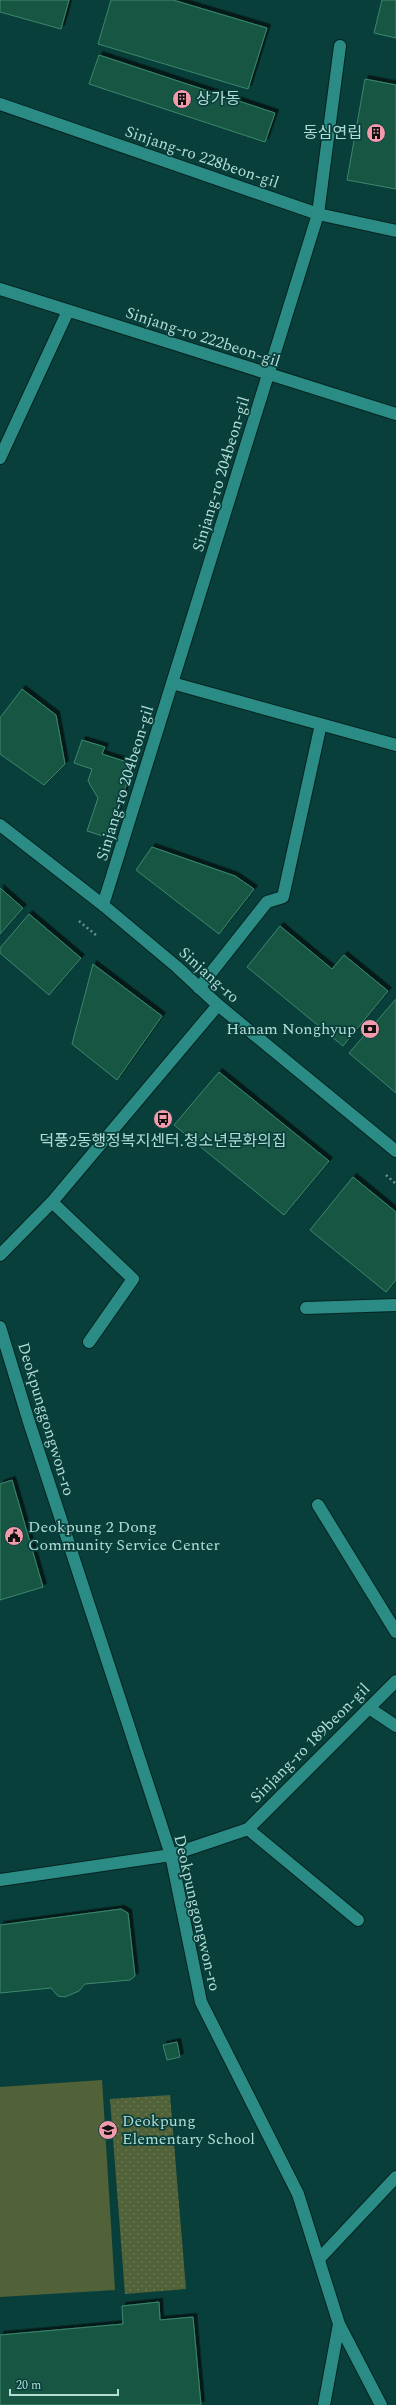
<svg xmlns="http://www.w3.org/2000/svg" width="396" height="2405" font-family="Spectral,'Noto Sans KR',serif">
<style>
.park{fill:url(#park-dots)}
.pitch{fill:#516239}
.building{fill:#195642;stroke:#3a886d;filter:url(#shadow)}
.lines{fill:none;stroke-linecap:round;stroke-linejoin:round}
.lane-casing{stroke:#052320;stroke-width:14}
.street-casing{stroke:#052320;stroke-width:14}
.secondary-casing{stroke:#052320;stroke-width:14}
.path{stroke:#63938e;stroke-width:2.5;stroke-dasharray:2 3;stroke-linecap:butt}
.lane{stroke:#2a8c84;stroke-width:12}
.street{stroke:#2a8c84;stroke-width:12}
.secondary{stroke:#2a8c84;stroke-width:12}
.labels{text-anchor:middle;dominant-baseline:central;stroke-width:3.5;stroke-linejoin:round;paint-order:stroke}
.poi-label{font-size:16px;fill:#b2dcd6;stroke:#093f3b;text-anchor:start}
.street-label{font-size:16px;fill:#b2dcd6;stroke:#093f3b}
</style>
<defs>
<pattern id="park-dots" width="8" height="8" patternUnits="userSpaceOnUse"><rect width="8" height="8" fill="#516239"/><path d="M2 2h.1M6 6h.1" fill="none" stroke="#687855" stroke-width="1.8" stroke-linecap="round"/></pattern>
<filter id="shadow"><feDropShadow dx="3.5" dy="-3.5" stdDeviation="0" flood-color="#0009"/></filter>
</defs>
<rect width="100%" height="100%" fill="#093f3b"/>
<path class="park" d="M170,2095L186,2289L125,2294L110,2099Z"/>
<path class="pitch" d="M102,2080L115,2290L0,2297V2087Z"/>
<path class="building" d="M0,0H69L61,29L0,12Z
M111,0H173L267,28L248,89L98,44Z
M382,0H396V38L374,33Z
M99,55L275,113L265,142L89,84Z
M365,79L396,85V189L347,180Z
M22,689L56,715L65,764L44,785L0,754V718Z
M82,740L105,747L102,754L133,764L109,838L87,831L98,798L88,781L92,769L74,763Z
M152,847L235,876L254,889L219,934L136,870Z
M0,888L23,908L0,934Z
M29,914L81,958L49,995L0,953V948Z
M280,926L332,969L344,955L388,991L343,1046L247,967Z
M93,964L162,1016L117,1080L72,1044Z
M396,999V1093L349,1053Z
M219,1072L329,1161L284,1215L174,1125Z
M353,1177L396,1212V1280L386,1292L310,1230Z
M12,1480L43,1587L0,1600V1484Z
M121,1909L128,1913L135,1976L130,1980L85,1984L79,1991L65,1997L58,1996L51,1988L0,1993V1925Z
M177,2042L180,2057L167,2060L163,2045Z
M159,2302L160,2320L193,2317L201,2405H0V2335L123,2324L122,2306Z"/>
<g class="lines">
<g class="lane-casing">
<path id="lane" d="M0,104L318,214L396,231
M0,289L396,414
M0,458L68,311
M172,683L396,745
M103,905L318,214L340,46
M199,988L267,902L283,897L321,724
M306,1308L396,1305"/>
</g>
<g class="street-casing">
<path id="street" d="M52,1202L133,1279L89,1342
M0,1255L52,1202L218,1005
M0,1327L29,1422L171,1855L201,2002L298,2194L339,2324L324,2405
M318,1505L396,1632
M369,1708L396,1726
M248,1829L358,1920
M0,1880L171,1855L248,1829L396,1681
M319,2259L396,2177
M339,2324L381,2405"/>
</g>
<g class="secondary-casing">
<path id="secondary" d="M0,825L103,905L177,967L218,1005L396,1151"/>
</g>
<path class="path" d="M79,921L97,936
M386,1175L396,1184"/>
<use href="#lane" class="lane"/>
<use href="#street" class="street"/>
<use href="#secondary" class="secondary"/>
</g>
<defs>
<g id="building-disc" transform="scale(1)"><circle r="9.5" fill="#f39aab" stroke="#093f3b"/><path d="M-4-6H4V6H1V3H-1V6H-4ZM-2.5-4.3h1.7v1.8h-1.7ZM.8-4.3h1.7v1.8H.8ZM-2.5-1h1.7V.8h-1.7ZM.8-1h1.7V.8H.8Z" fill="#111"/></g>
<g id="bank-disc" transform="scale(1)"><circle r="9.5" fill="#f39aab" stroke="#093f3b"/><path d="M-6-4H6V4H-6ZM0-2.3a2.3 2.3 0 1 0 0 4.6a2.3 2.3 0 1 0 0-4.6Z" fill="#111"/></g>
<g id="bus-disc" transform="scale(1)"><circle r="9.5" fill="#f39aab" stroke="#093f3b"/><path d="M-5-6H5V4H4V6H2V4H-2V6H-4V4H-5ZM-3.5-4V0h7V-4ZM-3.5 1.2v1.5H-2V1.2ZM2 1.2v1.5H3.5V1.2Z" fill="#111"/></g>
<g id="civic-disc" transform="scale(1)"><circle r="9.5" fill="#f39aab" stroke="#093f3b"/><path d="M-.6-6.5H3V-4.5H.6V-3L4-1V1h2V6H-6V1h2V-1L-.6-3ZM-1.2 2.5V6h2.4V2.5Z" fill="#111"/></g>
<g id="school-disc" transform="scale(1)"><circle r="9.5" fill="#f39aab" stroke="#093f3b"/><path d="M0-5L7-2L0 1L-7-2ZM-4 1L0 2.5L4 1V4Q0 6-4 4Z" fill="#111"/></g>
</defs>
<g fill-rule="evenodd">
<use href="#building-disc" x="182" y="99"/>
<use href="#building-disc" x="376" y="133"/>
<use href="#bank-disc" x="370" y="1029"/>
<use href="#bus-disc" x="163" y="1119"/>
<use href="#civic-disc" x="14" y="1536"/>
<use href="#school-disc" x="108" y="2130"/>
</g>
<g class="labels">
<g class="poi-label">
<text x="196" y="99">상가동</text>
<text x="362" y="133" text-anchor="end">동심연립</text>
<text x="356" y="1029" text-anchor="end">Hanam Nonghyup</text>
<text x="163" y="1141" text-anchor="middle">덕풍2동행정복지센터.청소년문화의집</text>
<text x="28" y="1527">Deokpung 2 Dong<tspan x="28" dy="18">Community Service Center</tspan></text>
<text x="122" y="2121">Deokpung<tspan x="122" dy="18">Elementary School</tspan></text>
</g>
<g class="street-label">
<text transform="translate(202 157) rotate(19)">Sinjang-ro 228beon-gil</text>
<text transform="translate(203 337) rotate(18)">Sinjang-ro 222beon-gil</text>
<text transform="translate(221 474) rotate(-73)">Sinjang-ro 204beon-gil</text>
<text transform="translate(125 783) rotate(-73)">Sinjang-ro 204beon-gil</text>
<text transform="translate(209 975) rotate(42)">Sinjang-ro</text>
<text transform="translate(46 1419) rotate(73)">Deokpunggongwon-ro</text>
<text transform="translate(310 1743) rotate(-45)">Sinjang-ro 189beon-gil</text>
<text transform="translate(197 1913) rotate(77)">Deokpunggongwon-ro</text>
</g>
</g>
<path d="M10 2389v6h108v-6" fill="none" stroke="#b2dcd6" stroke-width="2"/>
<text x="16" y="2389" font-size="12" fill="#b2dcd6" stroke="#093f3b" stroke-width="3" paint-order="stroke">20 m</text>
</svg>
